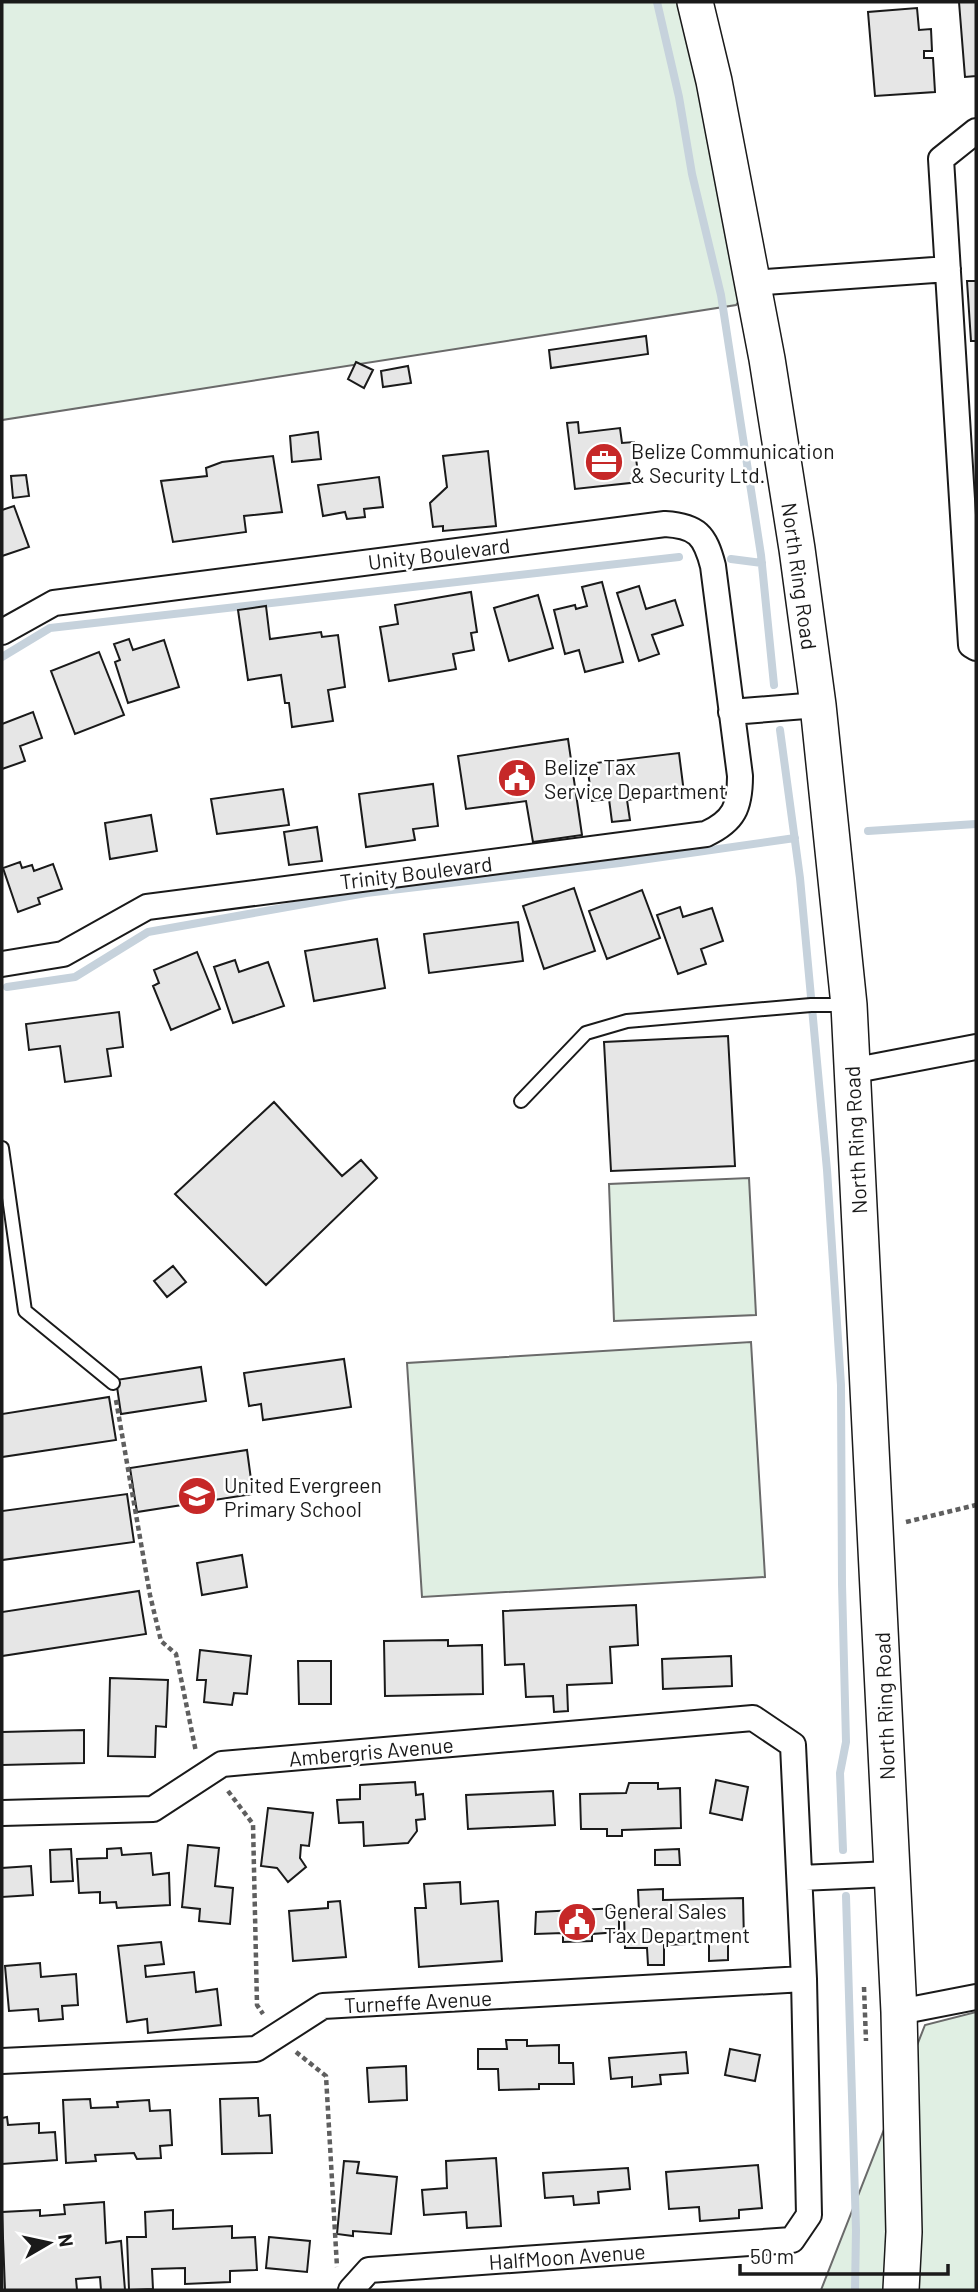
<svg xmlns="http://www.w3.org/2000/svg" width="978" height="2292" font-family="Barlow,sans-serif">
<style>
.green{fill:#e0efe3;stroke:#6a6a6a;stroke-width:2}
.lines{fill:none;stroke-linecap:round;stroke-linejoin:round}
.stream{stroke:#c6d2dc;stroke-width:8}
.building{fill:#e6e6e6;stroke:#1a1a1a;stroke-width:2}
.service-casing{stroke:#1a1a1a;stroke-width:16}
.minor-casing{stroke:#1a1a1a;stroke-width:28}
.secondary-casing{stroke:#1a1a1a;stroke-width:38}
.path{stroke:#5f5f5f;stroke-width:4.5;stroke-dasharray:5 3.5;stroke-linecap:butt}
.service{stroke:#fff;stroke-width:12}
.minor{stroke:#fff;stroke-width:24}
.secondary{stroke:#fff;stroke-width:35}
.labels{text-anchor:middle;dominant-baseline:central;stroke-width:5;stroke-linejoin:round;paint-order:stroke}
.poi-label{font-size:21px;fill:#1a1a1a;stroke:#fff;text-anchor:start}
.street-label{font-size:21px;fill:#1a1a1a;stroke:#fff}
</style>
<rect width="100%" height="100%" fill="#fff"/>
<path class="green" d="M2,2H695L752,283L736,305L2,420Z
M749,1178L756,1315L614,1321L609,1184Z
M751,1342L765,1577L422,1597L407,1363Z
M976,2012V2290H821L925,2025Z"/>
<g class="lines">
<path class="stream" d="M657,2L679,97L692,174L721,295L761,555L774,685
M731,559L762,563
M2,657L50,628L679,557
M780,730L800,878L827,1170L841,1385L842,1584L846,1742L840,1773L843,1850
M868,831L976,824
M7,987L75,977L148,932L366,893L620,863L795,838
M846,1896L856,2230L855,2290"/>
</g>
<path class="building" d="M959,2H976V76L965,77Z
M917,8L919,30L931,29L932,51H924V58H933L935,92L875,96L868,12Z
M967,281H976V341H971Z
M646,336L648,354L551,368L549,350Z
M356,362L373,370L364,388L348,379Z
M408,366L411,383L383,387L381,371Z
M578,422L579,433L620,428L622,443L634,442L639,482L575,489L567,423Z
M318,432L321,459L292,462L290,436Z
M488,451L496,526L443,531V526L433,527L430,503L447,487L443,456Z
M273,456L282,512L244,516L246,532L173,542L161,481L207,476L206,468L222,462Z
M26,475L29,496L13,498L11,476Z
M379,477L383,507L364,509L365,517L347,519L345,512L323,516L318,485Z
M14,506L29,547L2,556V510Z
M602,582L623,662L585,672L579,650L565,654L554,610L575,605L576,609L587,606L582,587Z
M639,586L646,609L675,600L683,625L652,635L659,654L639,661L617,593Z
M471,592L477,632L471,633L474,650L453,654L456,669L389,681L380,627L398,624L395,605Z
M538,595L553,648L509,661L494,608Z
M266,606L270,639L321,632L322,637L338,635L345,687L328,690L333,721L292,727L289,703H285L281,675L248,680L238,610Z
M129,639L133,650L164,640L179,687L128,703L115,662L120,660L114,644Z
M99,652L124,715L75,734L51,671Z
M33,712L42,738L20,746L25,761L2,769V724Z
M568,739L582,835L533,842L526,801L466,809L458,756Z
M679,753L684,793L627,800L630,820L612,822L609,799L592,801L587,764Z
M433,784L438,826L413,829L415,840L366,847L359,794Z
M283,789L289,825L217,834L211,799Z
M151,815L157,851L110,859L105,823Z
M317,827L322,861L289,865L284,832Z
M20,862L22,868L32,865L34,871L53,864L62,889L38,898L40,904L18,912L3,868Z
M574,888L595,951L544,969L523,906Z
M642,890L660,938L607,959L589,911Z
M680,907L683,917L712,908L723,941L701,949L706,964L678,974L657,915Z
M518,922L523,961L429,973L424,934Z
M377,939L385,988L314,1001L305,951Z
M197,952L220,1009L171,1030L153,986L159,983L154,970Z
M235,960L239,972L268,962L284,1006L233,1023L214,967Z
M119,1012L123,1047L107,1049L111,1076L65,1082L60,1046L29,1050L26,1024Z
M728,1036L735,1166L611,1171L604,1042Z
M274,1102L342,1176L361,1160L377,1178L266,1285L175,1194Z
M173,1266L186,1282L167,1297L154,1281Z
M344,1359L351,1407L263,1420L261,1404L249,1406L244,1373Z
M201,1367L206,1401L121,1414L116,1380Z
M109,1397L116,1440L2,1457V1414Z
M247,1450L253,1494L137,1512L130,1468Z
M127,1494L134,1542L2,1560V1511Z
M242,1555L247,1587L202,1595L197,1563Z
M139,1591L146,1634L2,1656V1612Z
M636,1605L638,1645L610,1647L612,1683L567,1685L568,1711L554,1712L553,1696L526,1697L524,1664L505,1665L503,1611Z
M448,1640V1646L482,1645L483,1694L385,1696L384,1641Z
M200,1650L251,1656L247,1694L234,1693L232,1705L204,1702L206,1680H197Z
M731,1656L732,1686L663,1689L662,1659Z
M298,1661H331V1704H299Z
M110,1678L168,1680L166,1727L156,1726L155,1757L108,1756Z
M84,1730V1763L2,1765V1732Z
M716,1780L748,1787L742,1820L710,1813Z
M415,1782L416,1795L423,1794L425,1819L416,1820L417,1831L408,1843L364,1846L363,1822L339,1823L337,1800L360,1799V1785Z
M629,1783H658V1789L680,1788L681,1828L622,1830V1836H607V1829H581L580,1794L626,1793Z
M553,1791L555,1825L468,1829L466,1795Z
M268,1808L313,1813L309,1846L301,1845L300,1858L306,1867L288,1882L277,1868L261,1866Z
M188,1845L219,1848L215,1886L233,1888L230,1924L199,1921L200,1909L182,1907Z
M121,1848L122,1855L151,1853L153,1875L169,1873L170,1905L117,1908L116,1902L100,1903V1892L79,1893L77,1859L107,1858V1849Z
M71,1849L73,1881L51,1882L50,1850Z
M679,1849L680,1865H655V1850Z
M31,1866L33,1895L2,1897V1868Z
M460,1882L461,1904L498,1901L502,1961L419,1967L415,1908H426L424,1884Z
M663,1889V1900L743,1898L744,1941H728V1960L709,1961V1943L664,1945V1965H648L647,1948H625L624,1913L639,1912L638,1890Z
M340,1901L346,1957L293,1961L289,1911L328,1908V1902Z
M619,1908V1932L592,1934V1941L563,1942V1933L535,1934L536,1912Z
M161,1942L164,1964L145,1966L146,1977L194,1972L196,1992L217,1989L221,2025L148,2033L147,2019L127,2022L118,1946Z
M40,1963L41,1977L76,1974L78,2005L62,2006L63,2019L39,2021L38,2009L9,2011L5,1966Z
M506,2040H527V2046L559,2045V2063H573L574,2084H539V2089L499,2090L498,2069H478V2049H507Z
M730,2049L760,2055L755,2081L725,2075Z
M686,2052L688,2073L660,2075L661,2084L632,2087V2077L611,2079L609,2058Z
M406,2066L407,2100L369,2102L367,2068Z
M258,2098L259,2116L270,2115L272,2153L222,2154L220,2099Z
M90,2099L91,2108L118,2107L117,2102L149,2100L150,2111L170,2110L172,2145L160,2146L161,2158L137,2159L134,2153L95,2155L96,2161L66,2163L63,2100Z
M7,2117L8,2125L39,2123V2133L55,2132L57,2160L2,2164V2118Z
M496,2158L501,2226L467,2228L466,2212L424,2215L422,2190L447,2188L446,2161Z
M344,2161L359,2162L357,2173L397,2177L391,2234L353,2231V2236L337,2234Z
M758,2165L762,2208L739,2210V2218L700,2221L699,2207L669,2209L666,2172Z
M628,2168L630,2189L598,2192L599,2203L574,2205L573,2196L545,2198L543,2173Z
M104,2202L106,2243L121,2241L125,2290H101L100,2277L76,2279L77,2290H5L2,2212L40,2210V2216L65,2214L64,2205Z
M173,2210V2229L232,2226V2238L255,2237L257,2270L230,2271V2282L185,2284V2268L152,2269L153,2289L129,2290L127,2237H146L145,2212Z
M269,2237L310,2241L307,2272L266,2268Z"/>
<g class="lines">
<g class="service-casing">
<path id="service" d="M521,1101L586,1033L627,1021L811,1005H846
M2,1148L25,1311L113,1383"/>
</g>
<g class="minor-casing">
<path id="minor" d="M976,131L941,159L971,645L976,648
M752,283L948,269
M2,632L54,603L665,524C697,526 705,535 713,566L740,776C740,807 734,821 706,834L147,907L63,954L2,964
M731,712L818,705
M851,1071L976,1047
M2,1813L153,1809L222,1764L753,1718L793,1745L804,1979L809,2215L792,2240L369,2270L351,2290
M800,1878L891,1874
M899,2012L976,1997
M2,2061L256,2049L323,2006L804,1979"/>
</g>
<g class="secondary-casing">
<path id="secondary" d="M695,2L714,81L767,359L797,549L818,705L849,1005L899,2012L904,2232L901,2290"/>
</g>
<path class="path" d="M116,1400L150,1595L161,1641L176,1654L196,1752
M906,1522L976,1505
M228,1791L253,1824L257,2005L263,2014
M864,1987L866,2041
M296,2052L326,2076L337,2267"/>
<use href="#service" class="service"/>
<use href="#minor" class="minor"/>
<use href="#secondary" class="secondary"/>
</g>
<defs>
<g id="office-disc" transform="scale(2.0125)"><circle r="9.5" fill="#c62828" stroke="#fff"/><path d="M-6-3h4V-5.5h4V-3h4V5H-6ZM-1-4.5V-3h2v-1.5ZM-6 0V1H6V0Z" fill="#fff"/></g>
<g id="civic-disc" transform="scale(2.0125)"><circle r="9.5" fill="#c62828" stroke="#fff"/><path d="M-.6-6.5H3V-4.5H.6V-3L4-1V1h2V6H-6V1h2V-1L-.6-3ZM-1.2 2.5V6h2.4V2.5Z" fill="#fff"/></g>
<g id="school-disc" transform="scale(2.0125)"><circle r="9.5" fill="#c62828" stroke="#fff"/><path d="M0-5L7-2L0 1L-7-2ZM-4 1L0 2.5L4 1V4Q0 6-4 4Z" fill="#fff"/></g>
</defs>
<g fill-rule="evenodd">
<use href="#office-disc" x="604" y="462"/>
<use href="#civic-disc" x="517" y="778"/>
<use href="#school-disc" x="197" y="1496"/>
<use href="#civic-disc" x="577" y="1922"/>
</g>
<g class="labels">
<g class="poi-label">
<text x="631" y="450">Belize Communication<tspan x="631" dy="24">&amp; Security Ltd.</tspan></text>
<text x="544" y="766">Belize Tax<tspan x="544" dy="24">Service Department</tspan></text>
<text x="224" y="1484">United Evergreen<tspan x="224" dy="24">Primary School</tspan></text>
<text x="604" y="1910">General Sales<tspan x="604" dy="24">Tax Department</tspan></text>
</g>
<g class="street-label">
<text transform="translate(439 553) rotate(-7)">Unity Boulevard</text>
<text transform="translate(800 576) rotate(82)">North Ring Road</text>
<text transform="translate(416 872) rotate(-7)">Trinity Boulevard</text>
<text transform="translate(855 1140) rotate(-93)">North Ring Road</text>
<text transform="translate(884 1706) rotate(-92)">North Ring Road</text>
<text transform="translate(371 1751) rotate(-5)">Ambergris Avenue</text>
<text transform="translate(418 2001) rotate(-3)">Turneffe Avenue</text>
<text transform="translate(567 2256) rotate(-4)">HalfMoon Avenue</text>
</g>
</g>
<rect width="978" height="2292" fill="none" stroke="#1a1a1a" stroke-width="7"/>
<g transform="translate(49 2243) rotate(81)" stroke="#ffffff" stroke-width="5" paint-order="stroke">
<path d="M0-5L12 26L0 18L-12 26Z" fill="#1a1a1a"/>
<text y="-10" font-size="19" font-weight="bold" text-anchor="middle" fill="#1a1a1a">N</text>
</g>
<path d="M740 2264v10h208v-10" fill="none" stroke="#1a1a1a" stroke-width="3.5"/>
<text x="750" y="2264" font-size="21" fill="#1a1a1a" stroke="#ffffff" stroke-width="5" paint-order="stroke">50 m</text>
</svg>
